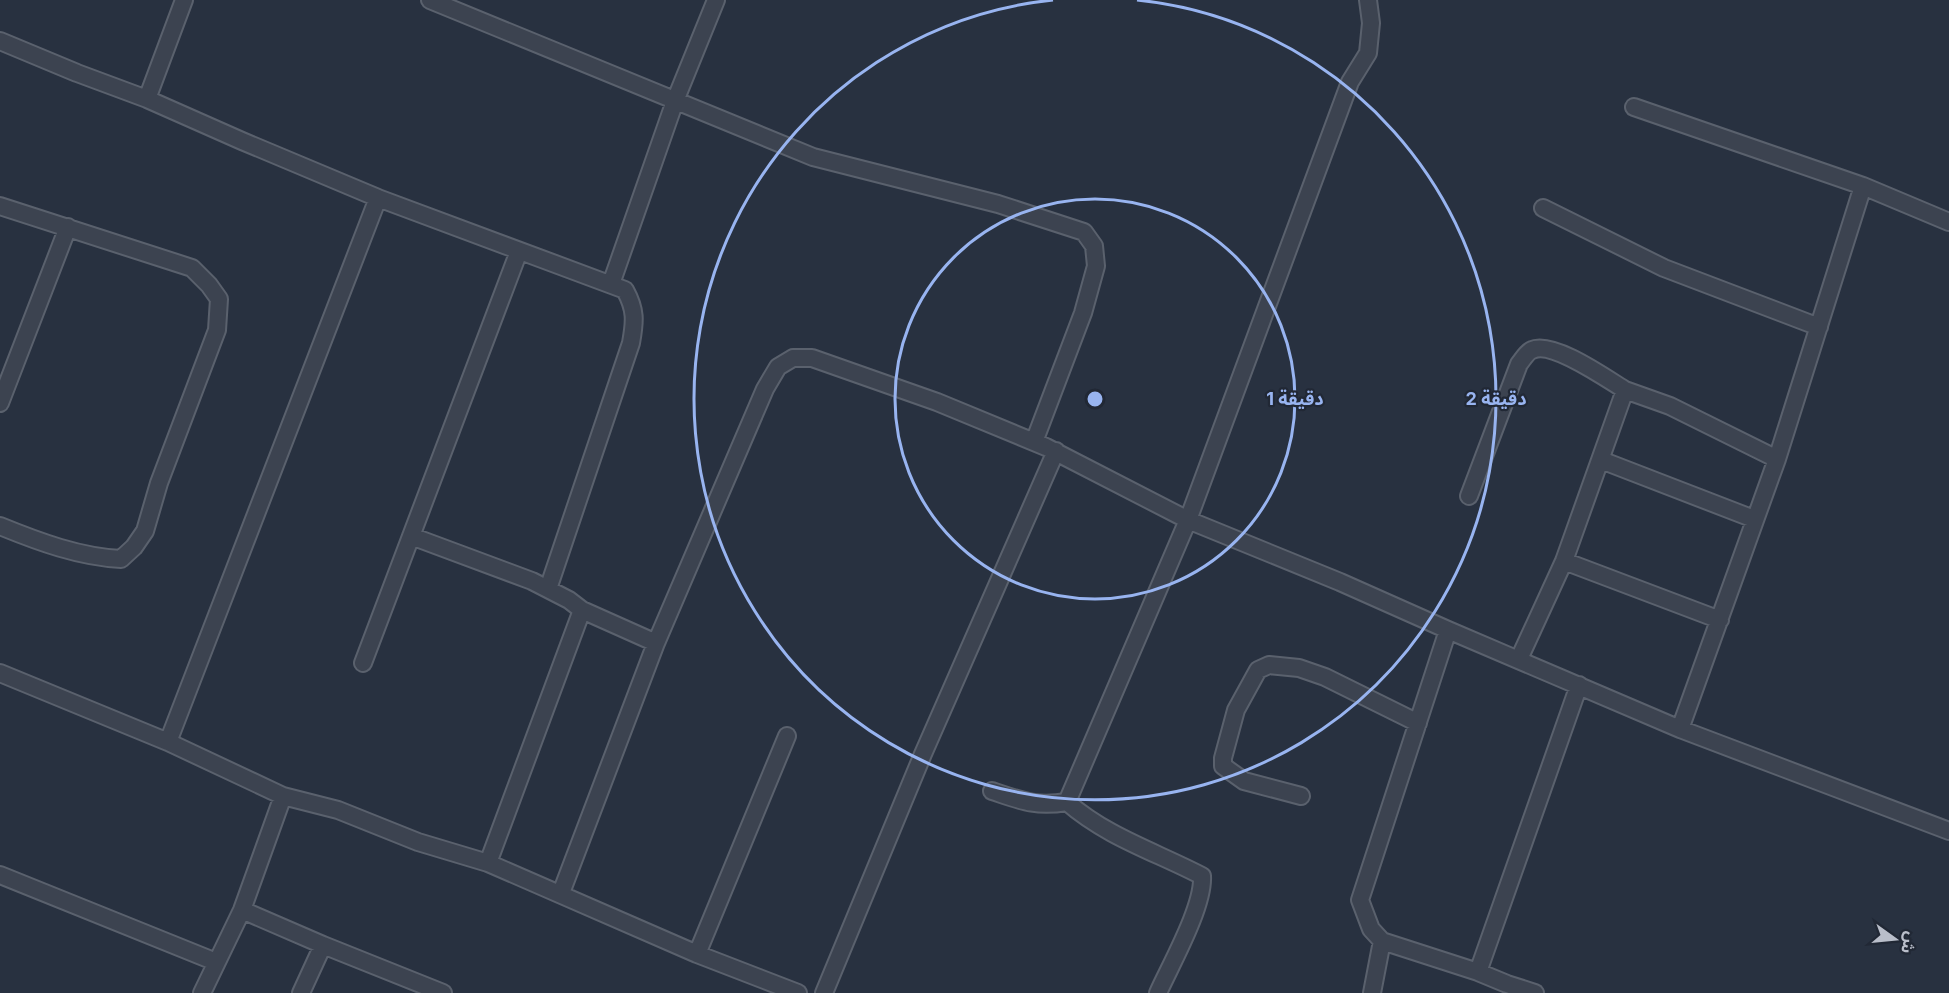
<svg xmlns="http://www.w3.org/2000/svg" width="1949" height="993" font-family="Inter,'Noto Sans Arabic',sans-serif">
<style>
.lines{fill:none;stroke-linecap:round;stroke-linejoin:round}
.minor-casing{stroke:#5a616d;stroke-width:20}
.minor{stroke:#3c4350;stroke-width:16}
.ring{fill:none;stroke:#98b4f0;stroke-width:3}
.centre{fill:#98b4f0;stroke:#212835;stroke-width:3}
.ring-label{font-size:18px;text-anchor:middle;font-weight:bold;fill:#98b4f0;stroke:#212835;stroke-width:4.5;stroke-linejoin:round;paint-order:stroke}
</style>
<rect width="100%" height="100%" fill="#283140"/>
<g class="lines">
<g class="minor-casing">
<path id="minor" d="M430,0L813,157L998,204L1084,232L1094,246L1096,266L1083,313L1034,442
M0,41L77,73L147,99L242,141L378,198L625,290C636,310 635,321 631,343L548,589
M147,99L184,0
M1634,107L1863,186L1949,222
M0,206L192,268L209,285L219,299L217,330L159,483L145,531L134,547L121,559C80,557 39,542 0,526
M1543,208L1664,268L1819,327
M611,284L675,101L716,0
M0,403L68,227
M1777,459L1863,186
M1601,460L1754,519
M1469,496L1519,364C1523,359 1527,352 1532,350C1552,340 1607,379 1625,390
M411,536L532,581L569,600L582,610L656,643
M1564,561L1720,620
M1519,659L1564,561L1625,390L1670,406L1777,459L1680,729
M363,663L519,251
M0,673L168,742L283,796L338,810L418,842L488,863L697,954L798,993
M168,742L378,198
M992,791C1022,801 1035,807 1067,802L1188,520L1350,82L1368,53L1371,23L1368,0
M1301,796L1244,781L1223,766V758L1236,710L1258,670L1269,665L1299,668L1325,677L1418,723
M1067,802C1107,837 1156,852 1202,876C1204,906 1171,964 1158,993
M488,863L582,610
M0,875L216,962
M561,893L656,643L765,389L778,367L793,358H812L937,402L1046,447L1188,520L1340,582L1448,630L1680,729L1949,831
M242,910L323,945L443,993
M1382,941L1371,929L1360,900L1448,630
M697,954L787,736
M202,993L242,910L283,796
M301,993L323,945
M824,993L923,754L1056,451
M1372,993L1382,941L1478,972
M1535,993L1507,984L1478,972L1579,685"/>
</g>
<use href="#minor" class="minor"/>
</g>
<g class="ring">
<circle cx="1095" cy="399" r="200"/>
<path d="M1137 0A401 401 0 1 1 1053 0"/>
</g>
<circle cx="1095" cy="399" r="9" class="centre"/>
<g class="ring-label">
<text x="1295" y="405">1 دقيقة</text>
<text x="1496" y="405">2 دقيقة</text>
</g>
<g transform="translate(1895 939) rotate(105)" stroke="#212835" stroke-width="4.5" paint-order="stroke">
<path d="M0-4.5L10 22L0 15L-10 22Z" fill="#b9beca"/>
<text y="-9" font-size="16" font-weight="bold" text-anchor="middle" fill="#b9beca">ش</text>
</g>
</svg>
